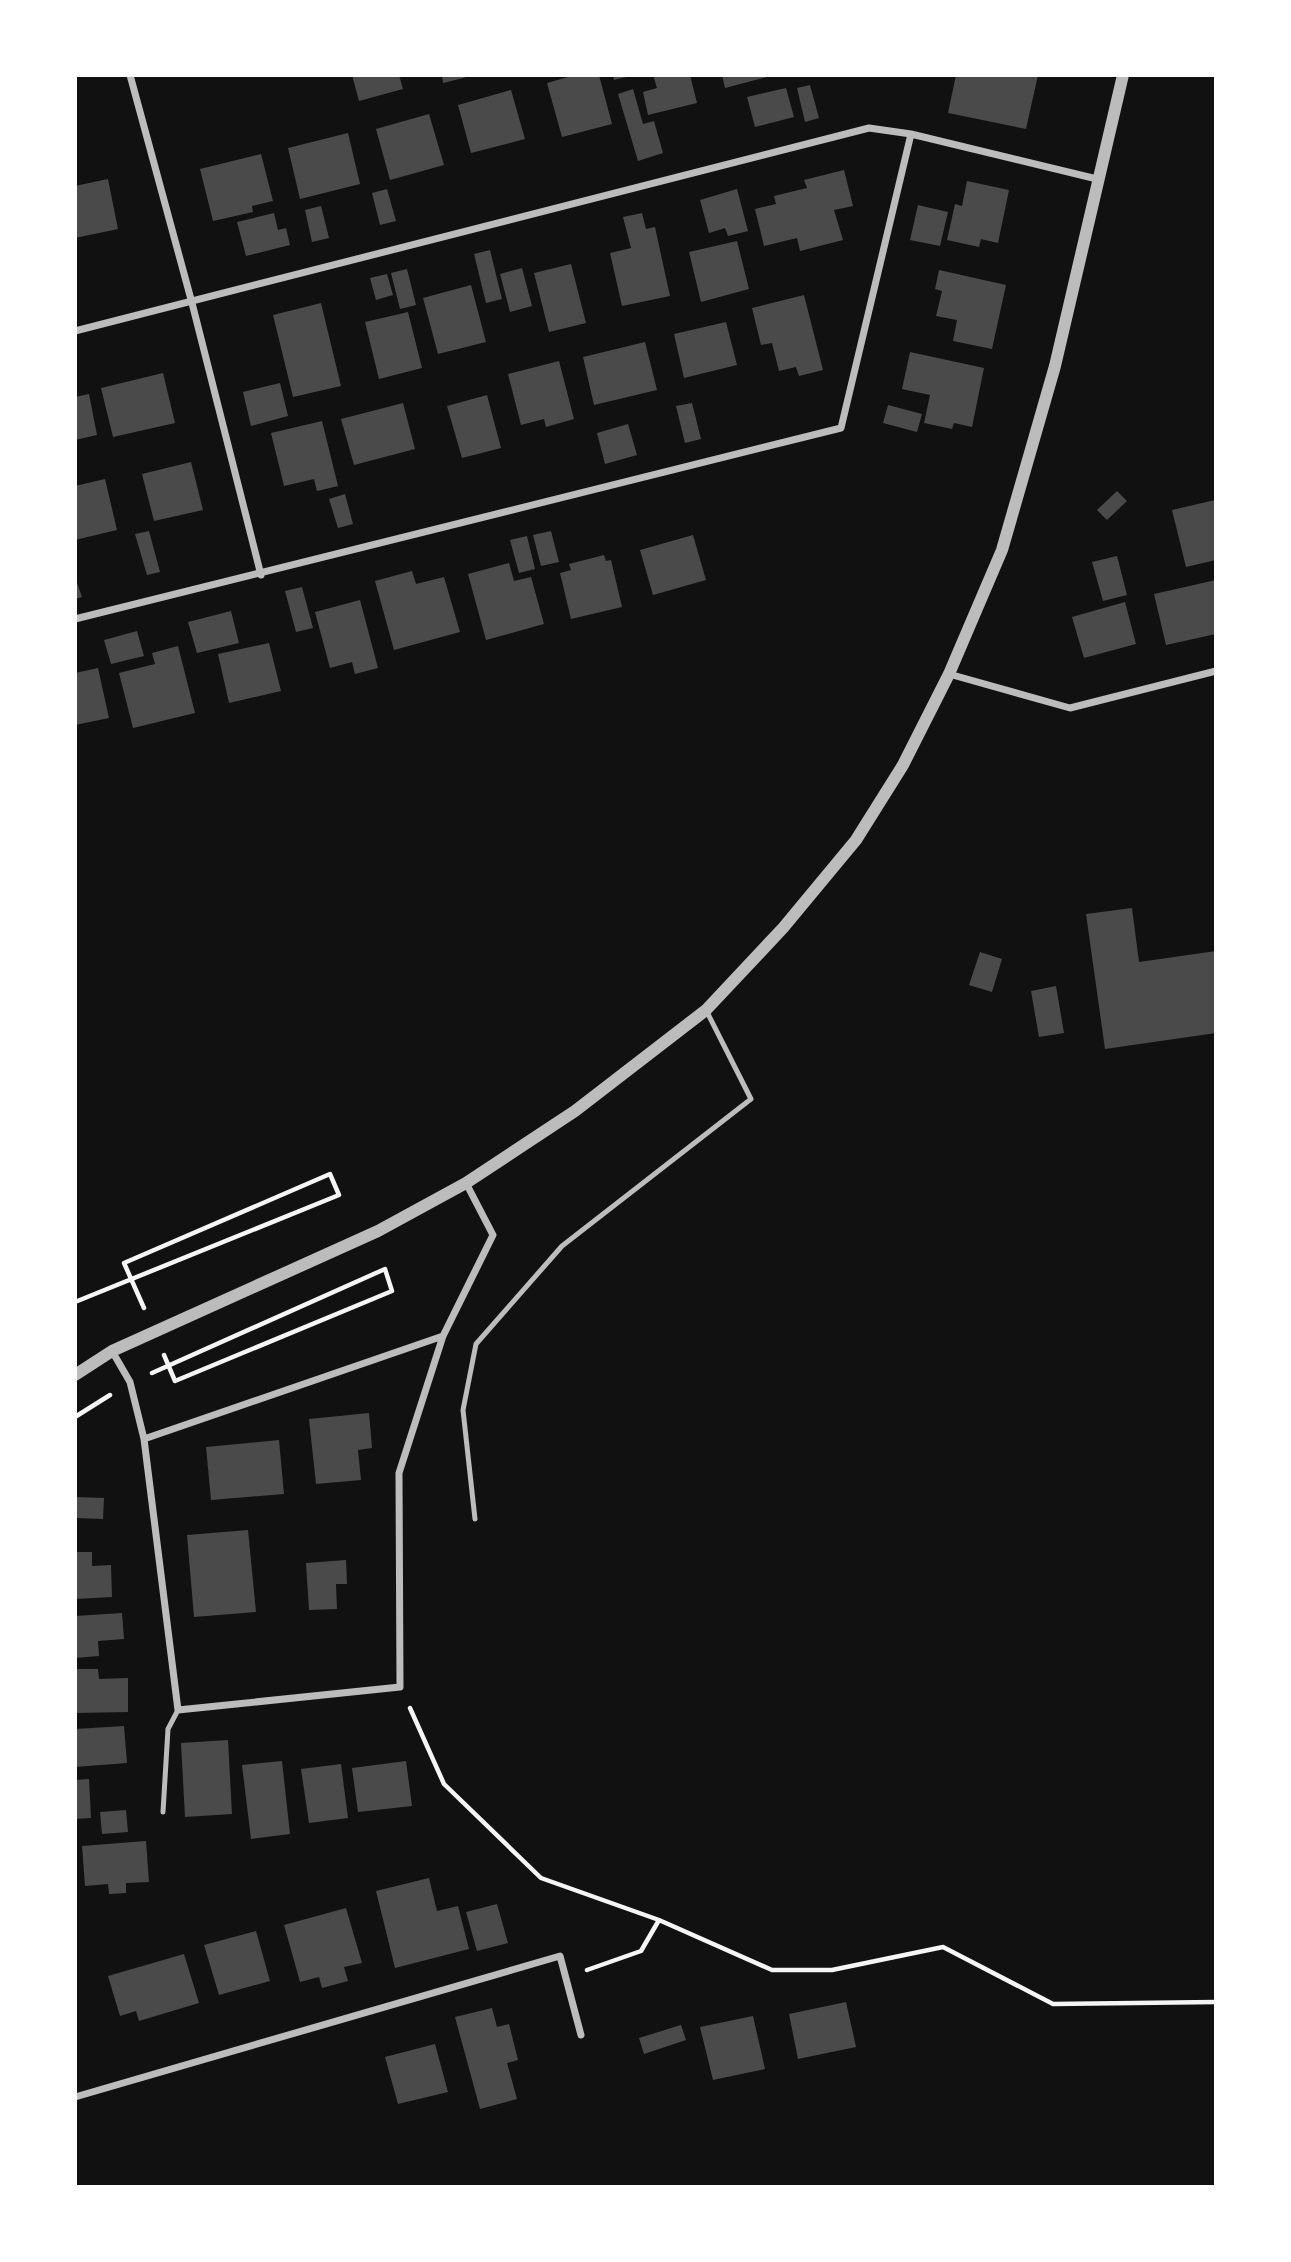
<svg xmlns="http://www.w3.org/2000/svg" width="1291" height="2262" font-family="Jost,sans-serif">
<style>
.building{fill:#4a4a4a}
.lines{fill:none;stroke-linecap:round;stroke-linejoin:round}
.path{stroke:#f5f5f5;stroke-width:4.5}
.service{stroke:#bcbcbc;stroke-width:5}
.minor{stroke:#bcbcbc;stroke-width:7}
.tertiary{stroke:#bcbcbc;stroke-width:12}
</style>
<rect width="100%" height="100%" fill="#111"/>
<path class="building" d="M352,75H399L403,89L359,101Z
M442,75H471V76L443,83Z
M575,75H599L612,124L562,137L547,83Z
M613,75H630V76L614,80Z
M653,75H690L697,103L648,115L643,92L657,88Z
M722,75H771V76L725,88Z
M956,75H1038L1026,129L948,113Z
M810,85L819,118L805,122L797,88Z
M786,88L794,117L755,127L747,97Z
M633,89L643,124L654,121L663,153L638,161L618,94Z
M511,90L525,139L471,153L458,105Z
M429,114L444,165L390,180L376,129Z
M348,133L360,184L300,199L288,148Z
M261,154L273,201L252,206L253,212L213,221L200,169Z
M844,170L853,206L834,210L843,240L800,251L797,238L764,246L755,209L776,204L774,196L807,188L804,180Z
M108,179L118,229L75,238V186Z
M967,181L1009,190L998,243L981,239L979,247L947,240L955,204L962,206Z
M387,189L396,221L380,225L372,193Z
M737,189L748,231L728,236L725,228L709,233L700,200Z
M918,205L948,212L940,246L910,240Z
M321,206L329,238L312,242L305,210Z
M274,213L278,230L286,228L290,245L246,256L237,222Z
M642,213L646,229L655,227L670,296L622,306L610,253L631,248L623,217Z
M737,241L749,289L701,302L689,252Z
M490,250L502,299L486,303L474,254Z
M571,264L586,323L549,332L534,273Z
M522,268L532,306L510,312L500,274Z
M407,269L416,305L400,309L391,273Z
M939,270L1006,285L992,349L953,341L957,320L936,316L942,291L935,289Z
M387,274L393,295L376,300L370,278Z
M471,285L486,342L438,354L423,298Z
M804,295L823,370L799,376L796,367L779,371L772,343L761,345L752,308Z
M321,303L341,386L293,397L273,315Z
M408,312L422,368L379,379L365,322Z
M726,322L737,365L684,378L674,334Z
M645,342L657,390L594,405L583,357Z
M910,352L984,368L972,427L954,423L952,429L924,423L930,395L902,389Z
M559,361L574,419L546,427L544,419L521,425L508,374Z
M163,373L175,423L113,437L101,388Z
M280,383L288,416L251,426L243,392Z
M89,394L97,435L75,440V397Z
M487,395L501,448L462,458L447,406Z
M403,403L415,449L354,465L341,419Z
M692,403L701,439L685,443L676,406Z
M888,405L922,414L917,432L883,423Z
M322,421L338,486L317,491L314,479L284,486L271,433Z
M628,424L637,455L605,464L597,433Z
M191,462L203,510L154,521L142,474Z
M105,479L117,530L75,540V486Z
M1117,491L1127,501L1107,520L1097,510Z
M345,494L353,524L338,528L329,499Z
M1215,500L1216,560L1186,567L1172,510Z
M149,531L160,572L147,575L135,534Z
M551,531L559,562L541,566L533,535Z
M693,535L706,580L653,595L640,550Z
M527,536L535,569L519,573L510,540Z
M604,555L606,561L611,560L622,607L571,619L560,573L571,570L569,564Z
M1117,556L1127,595L1103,601L1092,562Z
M509,563L514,581L531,577L544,624L486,640L468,574Z
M412,571L416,584L444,577L460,632L394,650L375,581Z
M75,577L82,597L75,599Z
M1216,580V634L1166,645L1154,594Z
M302,587L313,628L296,632L285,591Z
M360,600L378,668L355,674L352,662L330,668L315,612Z
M1125,602L1136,644L1084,658L1072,617Z
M231,611L239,643L197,653L188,622Z
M137,631L144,656L111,664L104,640Z
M269,643L281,691L229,703L218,654Z
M178,646L195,713L133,728L119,673L155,664L152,653Z
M98,668L109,718L75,725V673Z
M1132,908L1139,962L1216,951V1033L1105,1049L1086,914Z
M980,952L1002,959L992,992L969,985Z
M1056,986L1064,1033L1039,1037L1031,991Z
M369,1413L372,1448L358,1450L361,1480L316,1484L309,1419Z
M279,1440L284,1494L211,1500L206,1447Z
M75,1497L104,1498L103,1519L75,1518Z
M248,1530L256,1612L194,1617L187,1535Z
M75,1552H92V1566L111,1565L112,1597L75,1599Z
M346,1560L347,1584H336L337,1609L309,1610L306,1563Z
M122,1613L124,1639L98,1641L99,1656L75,1658V1616Z
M75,1669H98L99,1679L128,1678V1712L75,1713Z
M124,1726L127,1763L75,1767V1729Z
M228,1740L232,1814L185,1817L181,1743Z
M282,1761L290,1834L251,1839L242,1765Z
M406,1761L412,1806L358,1812L352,1768Z
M341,1764L348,1818L309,1823L301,1769Z
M89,1779L91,1818L75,1819V1780Z
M126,1810L128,1832L102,1834L100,1812Z
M146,1841L149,1882L126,1883V1893L109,1894L108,1884L85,1886L82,1846Z
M429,1878L437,1911L458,1906L469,1949L395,1968L376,1891Z
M497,1904L508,1943L477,1951L466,1912Z
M346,1908L362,1963L344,1967L348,1981L322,1988L319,1977L300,1982L284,1925Z
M256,1931L270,1981L219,1995L204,1945Z
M184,1954L199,2003L139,2021L136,2011L120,2016L108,1976Z
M846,2002L856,2047L798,2059L789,2014Z
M492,2008L497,2027L509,2024L518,2060L507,2063L517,2099L480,2109L455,2017Z
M753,2016L765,2069L713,2080L700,2027Z
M681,2025L686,2040L644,2054L639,2038Z
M435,2044L448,2092L398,2104L385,2057Z"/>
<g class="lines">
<path class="path" d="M75,1302L339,1195L330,1174L124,1263L144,1308
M152,1373L385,1269L392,1291L175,1381L164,1355
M75,1417L110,1395
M410,1708L444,1784L541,1878L659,1920L772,1970H832L943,1947L1053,2004L1216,2002
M587,1970L641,1951L659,1920"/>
<path class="service" d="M475,1519L463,1410L476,1344L562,1246L751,1099L706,1010
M163,1812L168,1729L178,1710"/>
<path class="minor" d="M130,75L192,303L261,575
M75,331L869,128L911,134L1097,179
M75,619L841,428L911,134
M949,674L1070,708L1216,671
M112,1351L130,1382L144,1439L178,1710L400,1687L399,1473L443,1336L493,1235L466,1183
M144,1439L443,1336
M75,2097L560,1956L581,2035"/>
<path class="tertiary" d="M75,1375L112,1351L378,1231L466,1183L575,1111L706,1010L783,928L856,840L903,765L949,674L1002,550L1055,366L1123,75"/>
</g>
<rect width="1291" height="2262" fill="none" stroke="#ffffff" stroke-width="154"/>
</svg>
